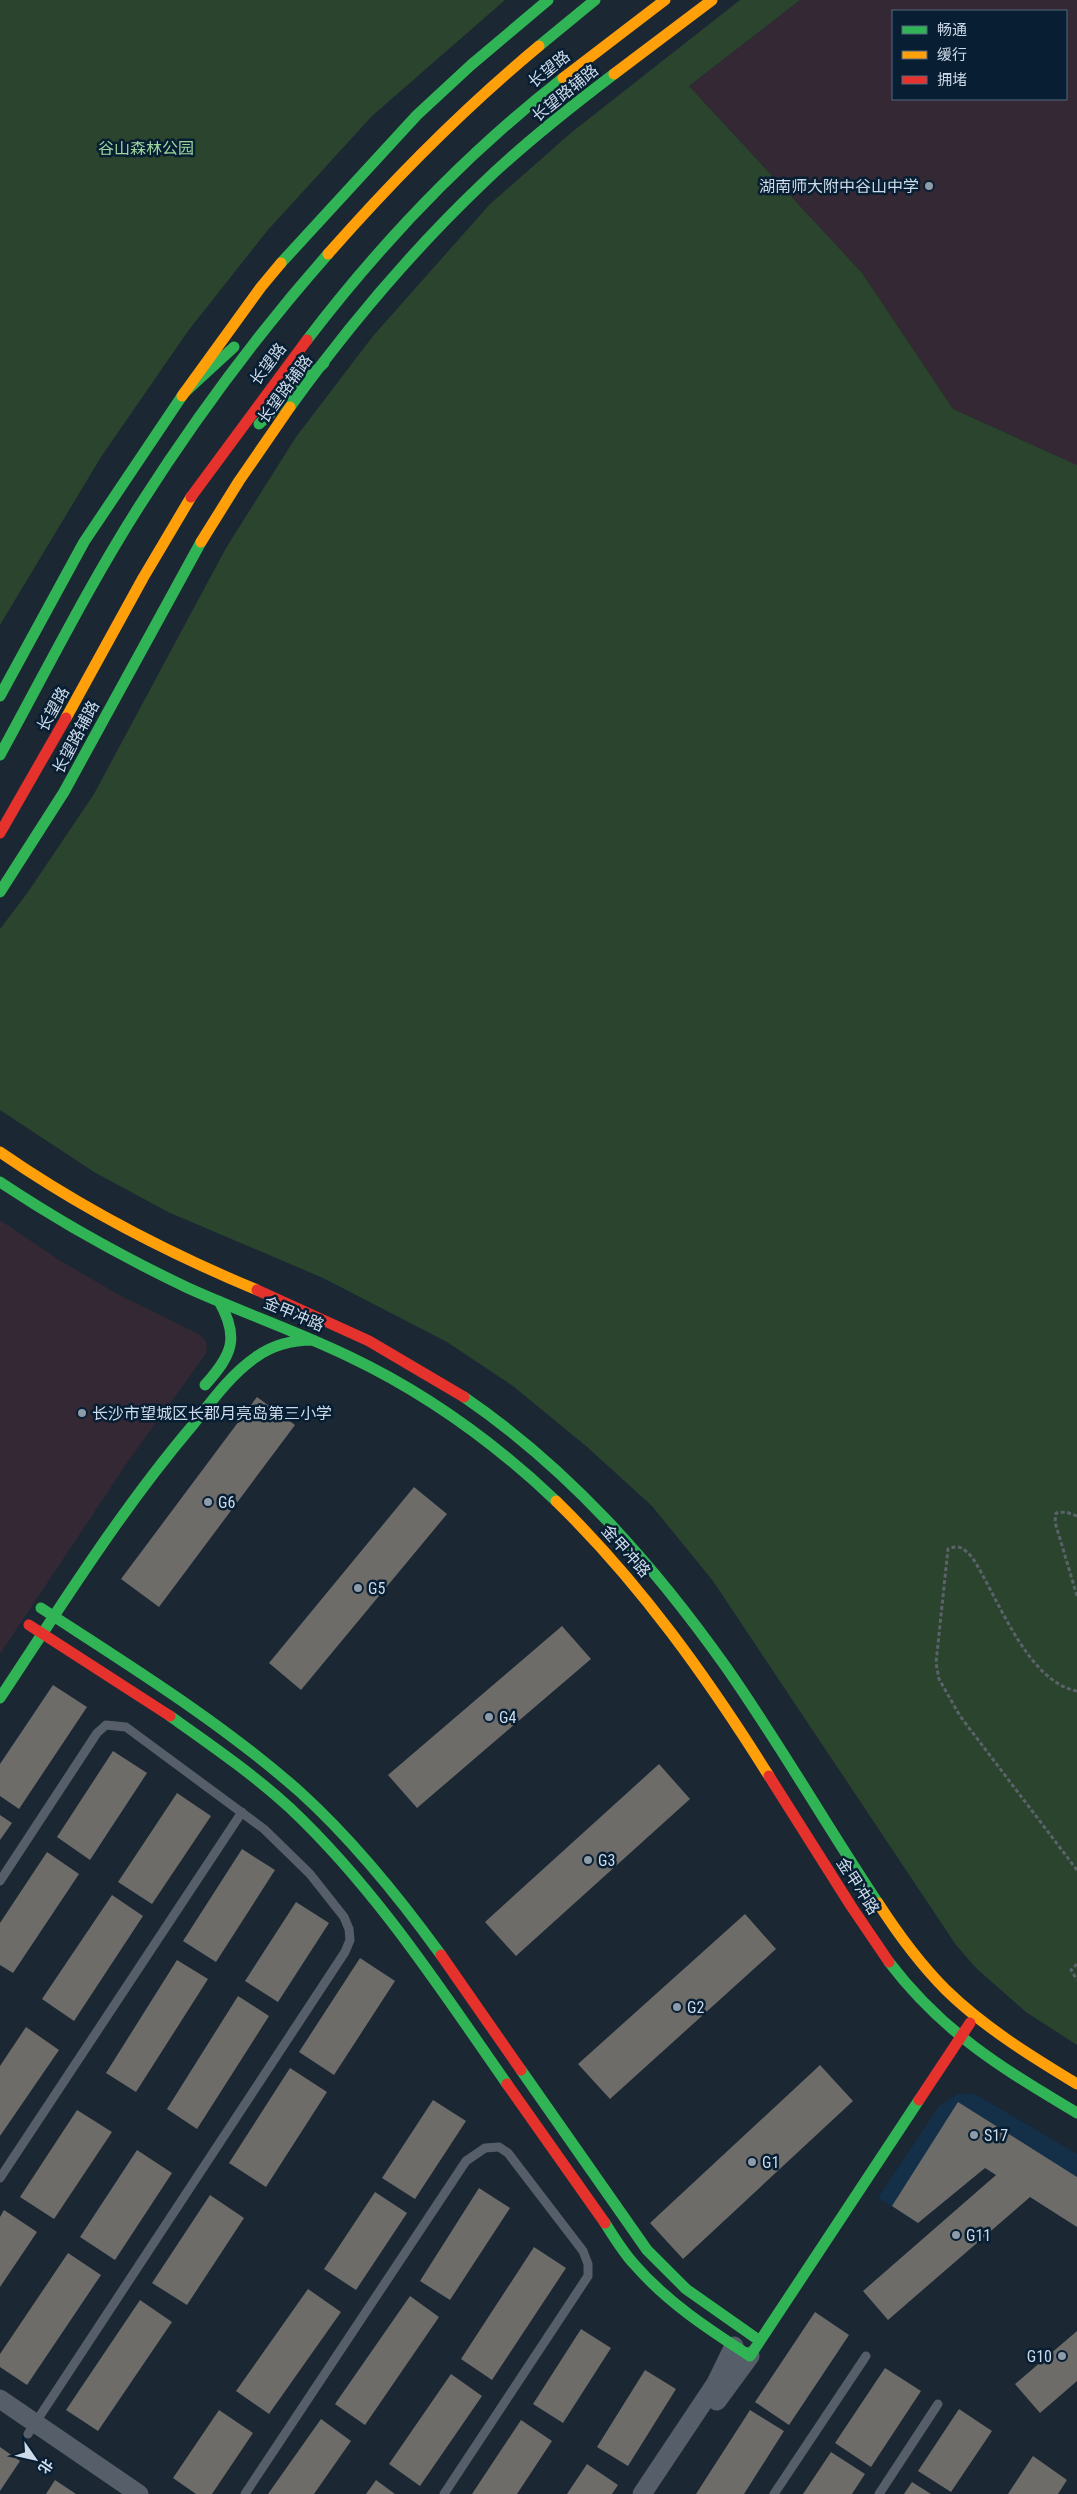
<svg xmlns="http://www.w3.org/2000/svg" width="1077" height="2494" font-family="'Roboto Condensed','Noto Sans SC',sans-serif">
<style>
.built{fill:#142f48}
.education{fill:#332834;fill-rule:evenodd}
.green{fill:#2b442e}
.building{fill:#6d6c69}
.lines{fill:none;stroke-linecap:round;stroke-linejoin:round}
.path{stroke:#5a626a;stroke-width:3;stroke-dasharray:4 2.5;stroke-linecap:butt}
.lane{stroke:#565f69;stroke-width:9}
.street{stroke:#565f69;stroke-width:19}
.fast{stroke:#30b455;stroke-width:11}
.slow{stroke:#ff9f0a;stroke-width:11}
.jam{stroke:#e5322d;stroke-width:11}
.poi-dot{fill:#8e9ba9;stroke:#071e33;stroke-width:2}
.labels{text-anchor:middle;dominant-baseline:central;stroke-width:5;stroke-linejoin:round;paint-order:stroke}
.street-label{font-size:16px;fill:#ccdae9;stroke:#071e33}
.park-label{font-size:16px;fill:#9ed79d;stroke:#071e33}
.poi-label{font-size:16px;fill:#ccdae9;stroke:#071e33;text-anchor:start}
</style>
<rect width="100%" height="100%" fill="#1b2733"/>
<path class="built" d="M958,2094H975L1077,2154V2227L985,2168L918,2223L878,2198L939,2106Z"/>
<path class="education" d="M800,0H1077V465L953,409L862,273L689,86ZM893,11H1066V99H893Z
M0,1220L59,1260L121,1296L199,1334L206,1341L207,1352L127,1463L0,1654Z"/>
<path class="green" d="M0,0H505L372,116L267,231L188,331L101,457L0,625Z
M740,0H800L689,86L862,273L953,409L1077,465V2045L1026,2012L976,1968L956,1945L713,1581L652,1506L586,1446L513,1386L447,1342L323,1278L168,1212L94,1172L0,1110V929L28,892L94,794L226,548L296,437L373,336L490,204L572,132Z"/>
<path class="building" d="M257,1397L295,1425L159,1607L121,1579Z
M414,1487L447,1514L301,1690L269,1663Z
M562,1626L591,1659L417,1808L388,1775Z
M53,1685L87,1707L19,1809L0,1796V1764Z
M113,1751L147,1773L90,1860L57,1837Z
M659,1764L690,1799L516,1956L485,1922Z
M177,1793L211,1816L152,1904L118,1882Z
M0,1815L12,1823L0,1840Z
M242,1849L275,1870L216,1962L183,1941Z
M47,1852L79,1874L13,1973L0,1965V1923Z
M112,1895L143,1916L74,2021L42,1999Z
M296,1902L329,1923L278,2002L245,1981Z
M745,1914L776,1949L610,2099L578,2064Z
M360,1958L395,1981L334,2075L299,2052Z
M177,1960L208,1979L136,2092L106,2073Z
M238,1996L269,2016L197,2129L167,2109Z
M26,2027L59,2050L0,2136V2066Z
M820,2065L853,2101L683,2259L650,2223Z
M290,2068L327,2092L266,2187L229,2163Z
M433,2100L466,2121L415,2199L382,2178Z
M958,2102L1077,2177V2227L1030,2197L888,2320L863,2291L996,2175L985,2168L918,2223L892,2206Z
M77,2110L112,2132L54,2219L20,2197Z
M137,2150L172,2173L115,2260L80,2237Z
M479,2188L510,2208L450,2300L420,2281Z
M375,2192L407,2213L356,2290L324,2269Z
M210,2195L244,2218L187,2305L152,2283Z
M4,2210L37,2232L0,2287V2217Z
M534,2247L566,2268L492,2380L461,2359Z
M68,2253L101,2275L27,2385L0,2367V2354Z
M308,2289L341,2312L269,2414L236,2391Z
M410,2296L439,2317L365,2425L335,2404Z
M140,2300L172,2322L98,2431L66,2410Z
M815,2312L849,2335L789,2425L755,2402Z
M581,2329L611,2348L563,2423L533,2404Z
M1077,2331V2381L1040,2413L1015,2384Z
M885,2368L921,2391L871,2467L835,2443Z
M645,2370L676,2389L628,2466L597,2447Z
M451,2374L482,2396L420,2486L389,2464Z
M959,2409L992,2431L951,2492L918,2471Z
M219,2410L253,2433L212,2494H196L173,2478Z
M750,2410L784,2431L744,2494H696Z
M321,2419L351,2441L314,2494H268Z
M521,2420L552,2441L517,2494H472Z
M0,2447L20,2461L0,2491Z
M831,2452L865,2474L852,2494H803Z
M1033,2456L1067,2480L1058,2494H1008Z
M587,2464L618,2485L612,2494H567Z
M55,2480L76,2494H46Z
M376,2480L395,2494H366Z
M912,2482L931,2494H904Z"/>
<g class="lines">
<path class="path" d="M1077,1516L1066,1512L1056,1513L1055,1522L1077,1596
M1077,1691C1027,1682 998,1597 972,1557C964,1549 960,1544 948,1549L936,1663L939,1679L960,1716L1077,1870
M1077,1964L1071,1970L1077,1980"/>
<path class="lane" d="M0,1881L97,1733L106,1725L126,1727L264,1829L310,1874L344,1917L349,1929L350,1940L345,1952L28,2434
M0,2178L242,1812
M245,2494L466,2161L485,2148L499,2147L508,2153L583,2251L588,2264V2276L444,2494
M774,2494L866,2356
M879,2494L938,2404"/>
<path class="street" d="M0,2399L139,2494
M717,2401L750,2356
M642,2494L716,2383L734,2346"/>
<path class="fast" d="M539,46L595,0
M281,263L417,115L471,65L548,0
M307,340C381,243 466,154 563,78
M184,393L234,347
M290,407C347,328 410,253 480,186C522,145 568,109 614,74
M259,424L324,363
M0,696L84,542L182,396
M0,755C46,671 89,585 140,505C196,417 259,332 328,254
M0,892L64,792L201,542
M0,1182C60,1222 123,1257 188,1288C241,1312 296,1331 348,1356C424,1392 495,1443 556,1501
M205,1385C232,1355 240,1338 219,1301
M464,1397C569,1469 653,1564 726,1667C780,1744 826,1825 878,1903
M41,1608C130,1666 221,1722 300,1792C354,1841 399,1897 441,1955
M0,1698C61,1606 120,1511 192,1426C211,1402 231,1374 256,1357C274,1344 292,1340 313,1340
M170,1716C211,1745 253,1774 290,1808C376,1889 440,1988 507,2084
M889,1962C943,2033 1002,2068 1077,2113
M521,2070L647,2250L686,2289L760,2341
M605,2223C614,2237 623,2252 634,2264C667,2302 708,2329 750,2356L919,2100"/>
<path class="slow" d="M614,74L712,0
M563,78L665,0
M328,254C393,180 463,109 539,46
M182,396L261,287L281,263
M201,542L239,481L290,407
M66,718L143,578L191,497
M0,1152C81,1208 166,1252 257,1290
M556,1501C640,1583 707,1677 769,1776
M878,1903C898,1934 920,1964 946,1990C985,2028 1031,2056 1077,2084"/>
<path class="jam" d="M191,497L307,340
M0,833L66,718
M257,1290L369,1341L464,1397
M29,1625L170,1716
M769,1776L851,1906L889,1962
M441,1955L521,2070
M507,2084L605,2223
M919,2100L970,2023"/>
</g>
<g class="poi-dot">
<circle cx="929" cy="186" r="5"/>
<circle cx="82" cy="1413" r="5"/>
<circle cx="208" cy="1502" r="5"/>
<circle cx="358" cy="1588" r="5"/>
<circle cx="489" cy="1717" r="5"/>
<circle cx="588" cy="1860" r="5"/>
<circle cx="677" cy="2007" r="5"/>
<circle cx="974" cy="2135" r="5"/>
<circle cx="752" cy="2162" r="5"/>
<circle cx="956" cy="2235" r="5"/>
<circle cx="1062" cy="2356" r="5"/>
</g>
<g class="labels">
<g class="street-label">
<text transform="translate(549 69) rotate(-39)">长望路</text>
<text transform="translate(565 93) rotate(-39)">长望路辅路</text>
<text transform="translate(268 364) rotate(-53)">长望路</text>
<text transform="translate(285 389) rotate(-54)">长望路辅路</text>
<text transform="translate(53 709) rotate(-61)">长望路</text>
<text transform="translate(76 737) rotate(-62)">长望路辅路</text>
<text transform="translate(294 1314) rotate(23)">金甲冲路</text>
<text transform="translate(626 1551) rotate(48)">金甲冲路</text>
<text transform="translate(858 1886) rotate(57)">金甲冲路</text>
</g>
<g class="park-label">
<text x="146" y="148">谷山森林公园</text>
</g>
<g class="poi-label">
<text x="919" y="186" text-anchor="end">湖南师大附中谷山中学</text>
<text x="92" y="1413">长沙市望城区长郡月亮岛第三小学</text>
<text x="218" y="1502">G6</text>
<text x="368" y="1588">G5</text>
<text x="499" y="1717">G4</text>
<text x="598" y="1860">G3</text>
<text x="687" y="2007">G2</text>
<text x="984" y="2135">S17</text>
<text x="762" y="2162">G1</text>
<text x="966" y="2235">G11</text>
<text x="1052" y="2356" text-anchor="end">G10</text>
</g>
</g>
<rect x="892" y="10" width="175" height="90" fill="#071e33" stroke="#56697c"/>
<rect x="902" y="26" width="25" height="8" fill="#30b455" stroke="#56697c"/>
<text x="937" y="35" font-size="15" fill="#ccdae9">畅通</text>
<rect x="902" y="51" width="25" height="8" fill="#ff9f0a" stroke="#56697c"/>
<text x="937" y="60" font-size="15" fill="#ccdae9">缓行</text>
<rect x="902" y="76" width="25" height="8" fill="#e5322d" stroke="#56697c"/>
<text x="937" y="85" font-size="15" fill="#ccdae9">拥堵</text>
<g transform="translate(35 2459) rotate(124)" stroke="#071e33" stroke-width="4" paint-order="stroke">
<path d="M0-4L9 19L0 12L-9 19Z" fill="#ccdae9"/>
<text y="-8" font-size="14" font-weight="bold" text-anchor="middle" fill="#ccdae9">北</text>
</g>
</svg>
